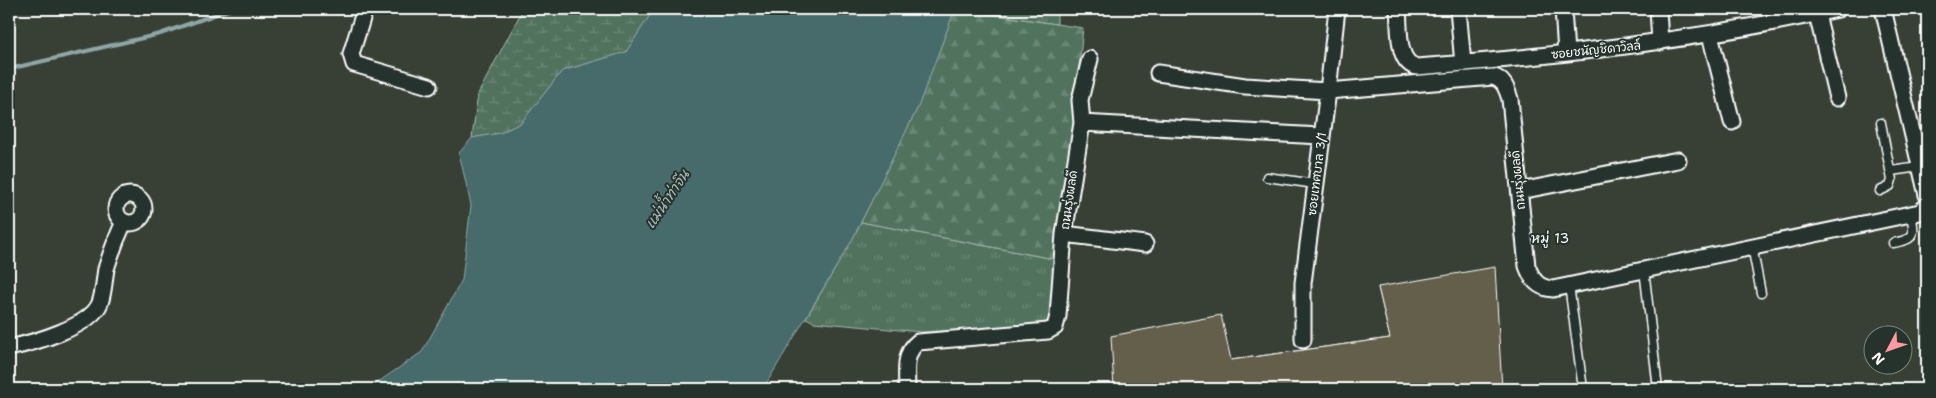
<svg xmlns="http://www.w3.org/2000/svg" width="1936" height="398" font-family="'Shantell Sans','Playpen Sans Thai',sans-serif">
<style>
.grass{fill:url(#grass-tufts);stroke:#a8b9ae}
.forest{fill:url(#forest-firs);stroke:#a8b9ae}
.wetland{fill:url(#wetland-marsh);stroke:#a8b9ae}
.water{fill:#466b6b;stroke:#90a6a6}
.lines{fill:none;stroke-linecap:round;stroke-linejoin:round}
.stream{stroke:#90a6a6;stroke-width:4}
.lane-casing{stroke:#fff;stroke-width:11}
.street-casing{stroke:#fff;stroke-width:19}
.lane{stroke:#26332d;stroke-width:8}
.street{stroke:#26332d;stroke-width:15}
.wall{fill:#555241;stroke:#fff}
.building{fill:#635f4c;stroke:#fff}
.labels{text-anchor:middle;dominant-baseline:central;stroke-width:4;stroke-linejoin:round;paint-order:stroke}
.street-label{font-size:12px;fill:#fff;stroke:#26332d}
.water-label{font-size:14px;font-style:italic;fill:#acbcbc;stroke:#26332d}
.neighbourhood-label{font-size:14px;fill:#fff;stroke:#26332d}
</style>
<defs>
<pattern id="grass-tufts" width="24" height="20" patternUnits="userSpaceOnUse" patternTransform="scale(1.25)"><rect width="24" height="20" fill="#51735d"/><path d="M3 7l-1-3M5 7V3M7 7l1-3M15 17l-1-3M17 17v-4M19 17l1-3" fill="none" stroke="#6b8875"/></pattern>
<pattern id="forest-firs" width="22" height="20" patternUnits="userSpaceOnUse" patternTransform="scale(1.25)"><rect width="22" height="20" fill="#51735d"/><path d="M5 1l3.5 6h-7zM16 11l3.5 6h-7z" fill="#6b8875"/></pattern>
<pattern id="wetland-marsh" width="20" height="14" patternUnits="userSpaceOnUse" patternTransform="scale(1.25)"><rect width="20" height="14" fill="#51735d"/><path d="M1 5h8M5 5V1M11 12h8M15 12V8" fill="none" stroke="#6b8875"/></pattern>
</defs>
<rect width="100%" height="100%" fill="#384036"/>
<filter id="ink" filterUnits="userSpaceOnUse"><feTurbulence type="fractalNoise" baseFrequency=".02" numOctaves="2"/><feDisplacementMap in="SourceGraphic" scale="10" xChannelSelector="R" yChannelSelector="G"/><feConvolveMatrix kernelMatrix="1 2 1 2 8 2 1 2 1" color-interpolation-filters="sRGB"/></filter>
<g filter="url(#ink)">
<path class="grass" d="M955,9H1057V24Z
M861,222L1059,260L1054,310L1045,324L989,331L921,332L814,322L806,318L851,242Z"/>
<path class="forest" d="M955,9L1083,28L1059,260L861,222L918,107Z"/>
<path class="wetland" d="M523,9H654L626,52L562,71L521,123L500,133L472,138L478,94Z"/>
<path class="water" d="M654,9H955L918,107L851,242L763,389H368L422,352L462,280L471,205L459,153L472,138L500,133L521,123L562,71L626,52Z"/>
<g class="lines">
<path class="stream" d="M9,69L160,34L231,9"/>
<g class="lane-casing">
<path id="lane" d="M1891,171L1919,167
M1267,177L1315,184
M1880,191L1890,186L1892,180L1881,123
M1893,243C1916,239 1915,235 1911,213
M1752,246L1761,293
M1644,269L1658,389
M1569,285L1583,389"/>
</g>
<g class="street-casing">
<path id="street" d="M365,9L351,54L354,64L429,86
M1398,9C1400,27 1396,63 1417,67C1559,56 1700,40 1838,9
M1458,9L1463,64
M1563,9L1566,53
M1658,9L1660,42
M1883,9L1927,195
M1817,14L1837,98
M1710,35L1732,122
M1158,73L1245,86L1328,91L1493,77C1504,79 1507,90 1510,99L1527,266C1532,279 1537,288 1553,289L1920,212L1927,206
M1082,123L1080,100L1090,59
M1520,191L1678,160
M116 209a14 14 0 1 1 28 0a14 14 0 1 1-28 0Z
M1064,234L1145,244
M1303,340V283L1328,91L1337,9
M9,348C32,343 91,327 100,303C104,292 104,280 106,269C111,253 117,237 124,222
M907,389C907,374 903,353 918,342L1048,331L1055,327L1058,316L1064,234L1082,123L1321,136"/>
</g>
<use href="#lane" class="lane"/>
<use href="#street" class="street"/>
</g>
<path class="wall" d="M1378,287L1502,389L1231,360L1390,338Z"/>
<path class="building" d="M1495,267L1502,389H1114L1111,336L1221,315L1231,360L1390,338L1378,287Z"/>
</g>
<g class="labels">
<g class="street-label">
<text transform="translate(1596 50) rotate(-6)">ซอยชนัญชิดาวิลล์</text>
<text transform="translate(1317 174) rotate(-83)">ซอยเทศบาล 3/1</text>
<text transform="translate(1518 180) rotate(-96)">ถนนรุ่งผลดี</text>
<text transform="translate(1069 200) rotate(-82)">ถนนรุ่งผลดี</text>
</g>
<g class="water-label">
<text transform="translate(667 199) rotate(-56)">แม่น้ำท่าจีน</text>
</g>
<g class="neighbourhood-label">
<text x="1550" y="238">หมู่ 13</text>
</g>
</g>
<rect width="1936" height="398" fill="none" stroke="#26332d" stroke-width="30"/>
<rect x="15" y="15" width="1906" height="368" fill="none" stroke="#fff" stroke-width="2" filter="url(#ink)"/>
<g transform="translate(1888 350) rotate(229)"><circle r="24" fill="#26332d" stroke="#7d8581"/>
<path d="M0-4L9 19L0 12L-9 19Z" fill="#ff9aa2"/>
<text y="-8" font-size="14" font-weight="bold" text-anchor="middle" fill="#ffffff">N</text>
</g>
</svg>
